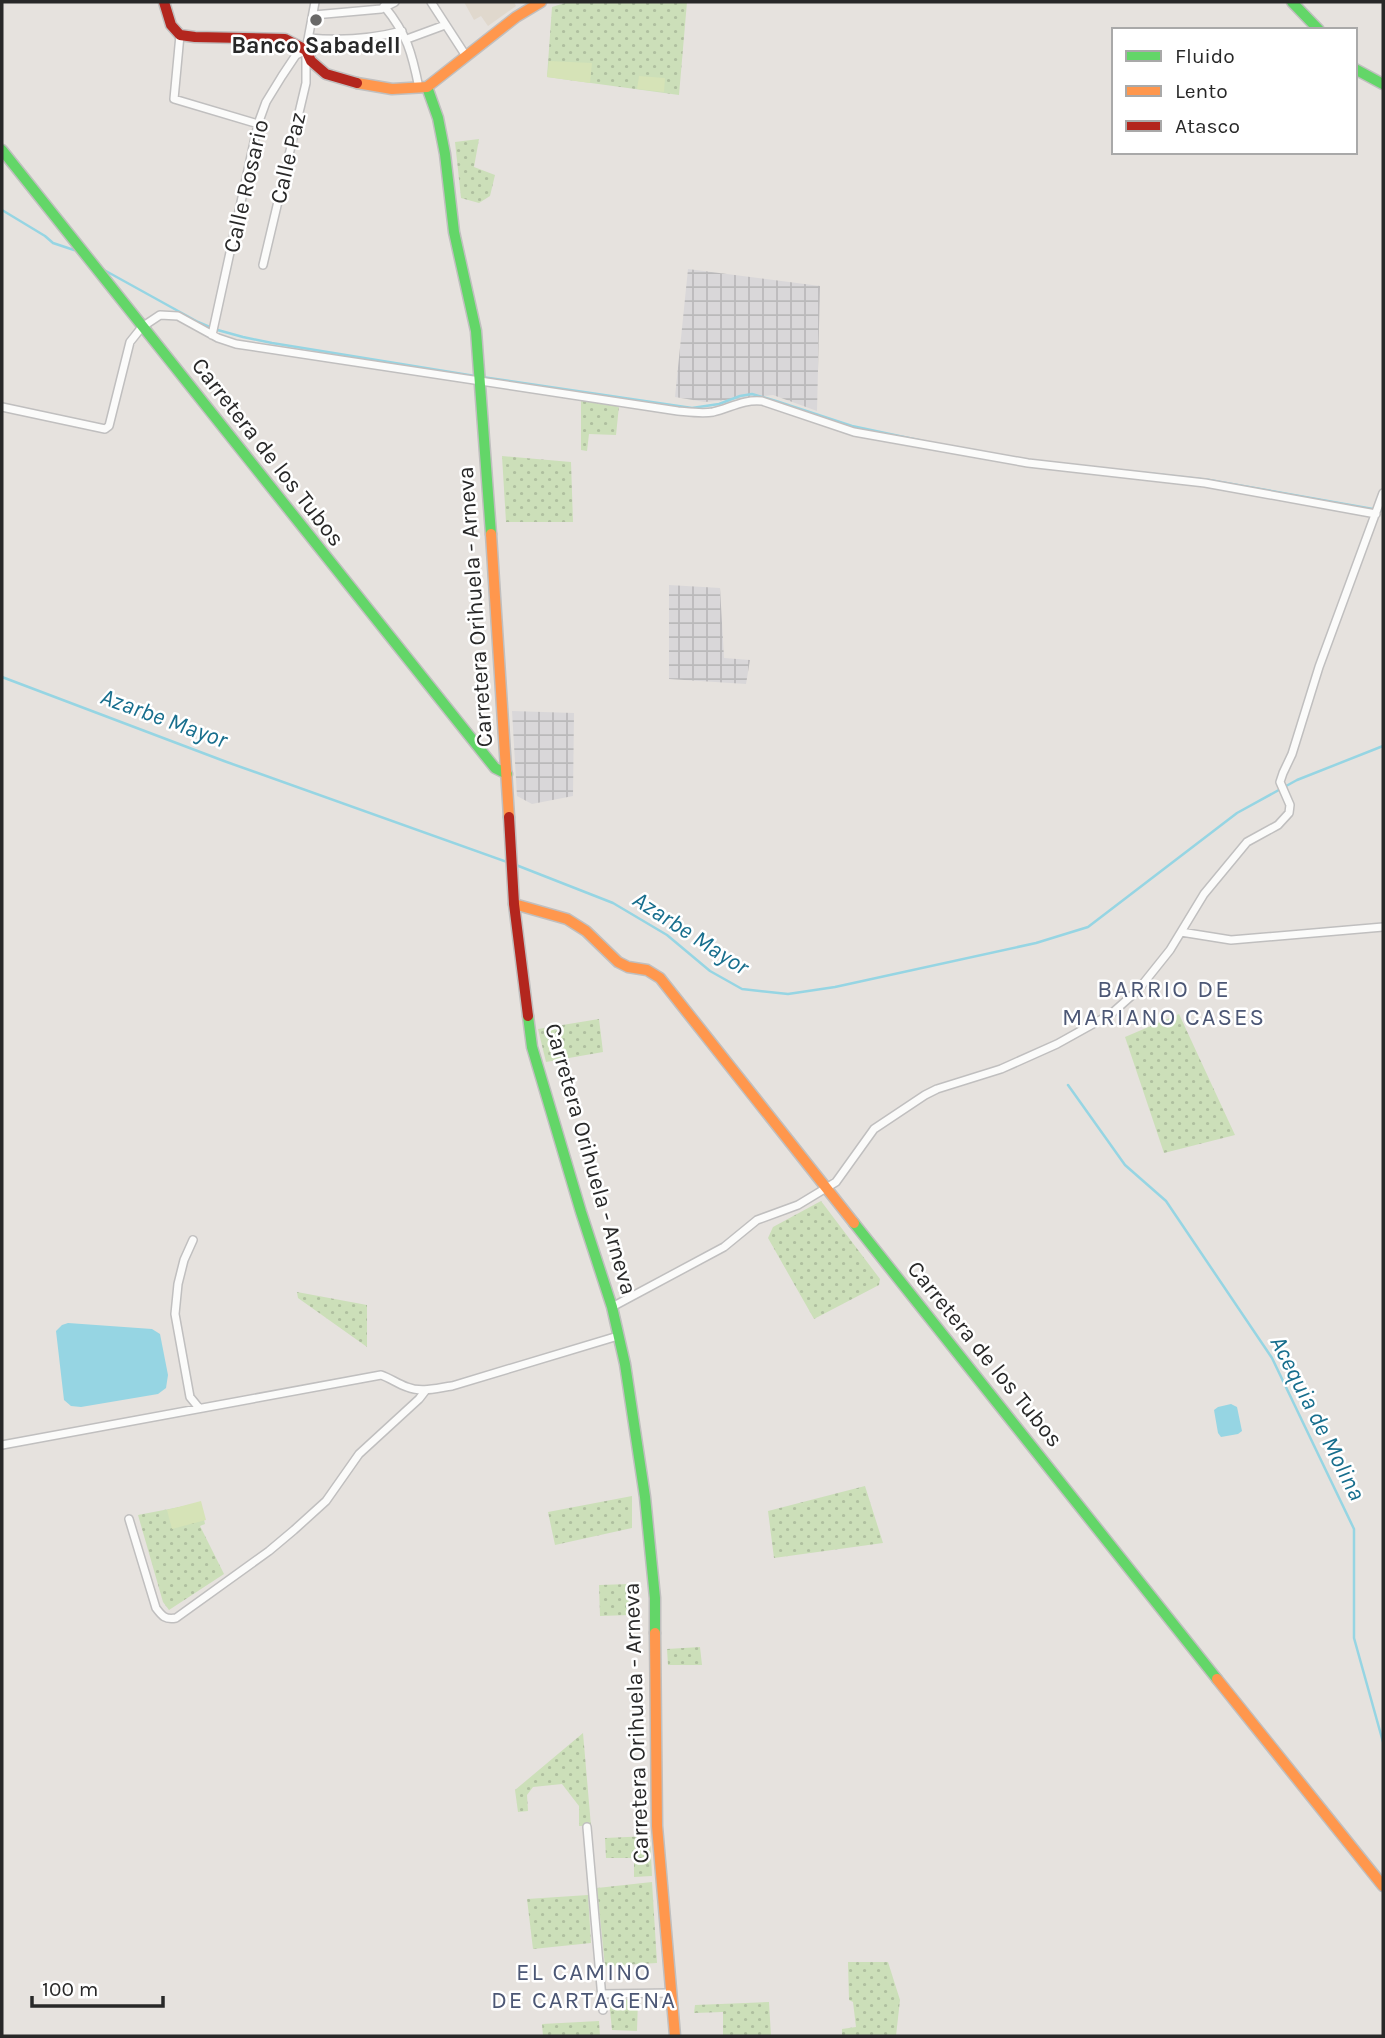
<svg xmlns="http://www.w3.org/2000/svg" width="1385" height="2038" font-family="Karla,sans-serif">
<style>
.industrial{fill:url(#industrial-grid)}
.education{fill:#e0d8cd}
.park{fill:url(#park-dots)}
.pitch{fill:#d6e3b7}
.water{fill:#96d5e3}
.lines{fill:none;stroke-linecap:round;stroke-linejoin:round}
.stream{stroke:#96d5e3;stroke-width:2.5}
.street-casing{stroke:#c0bfbf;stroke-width:10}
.fast-casing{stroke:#c0bfbf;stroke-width:13}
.slow-casing{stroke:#c0bfbf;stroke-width:13}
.jam-casing{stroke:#c0bfbf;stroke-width:13}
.street{stroke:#fbfbfa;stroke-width:7}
.fast{stroke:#63d668;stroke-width:10}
.slow{stroke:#ff974d;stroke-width:10}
.jam{stroke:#b3261e;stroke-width:10}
.poi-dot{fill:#6a6968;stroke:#fff;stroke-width:2.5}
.labels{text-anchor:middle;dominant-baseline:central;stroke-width:5;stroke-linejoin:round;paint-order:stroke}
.poi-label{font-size:23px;font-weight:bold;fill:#282828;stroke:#fff}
.street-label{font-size:23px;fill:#282828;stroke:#fff}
.water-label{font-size:24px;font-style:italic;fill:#176e8d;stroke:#fff}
.neighbourhood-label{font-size:24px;letter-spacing:2px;fill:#4c5775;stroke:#fff}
</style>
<defs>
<pattern id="industrial-grid" width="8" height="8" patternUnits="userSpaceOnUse" patternTransform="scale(1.75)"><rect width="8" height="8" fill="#d9d7d9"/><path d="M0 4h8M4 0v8" fill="none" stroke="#bab9ba"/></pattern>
<pattern id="park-dots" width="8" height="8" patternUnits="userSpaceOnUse" patternTransform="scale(1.75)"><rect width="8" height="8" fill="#ccdfb9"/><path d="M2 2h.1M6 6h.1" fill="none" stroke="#afbf9f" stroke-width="1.8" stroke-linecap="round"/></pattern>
</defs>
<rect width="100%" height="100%" fill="#e6e2de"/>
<path class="industrial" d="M688,269L820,286L817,411L773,395L705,402L675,397Z
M669,585L720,588L724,658L750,660L746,684L669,679Z
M512,711L574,713L573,796L532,804L517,796Z"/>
<path class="education" d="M464,2H514L516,6L488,26L481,16L474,20Z"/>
<path class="park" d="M568,2H687L679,95L547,77L552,7Z
M479,139L474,167L495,175L490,196L479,203L461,198L455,142Z
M581,400L619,406L616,435L589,434L587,451L581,450Z
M502,456L571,462L573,522H506Z
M1179,1014L1235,1135L1164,1153L1125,1037Z
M599,1019L603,1052L546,1062L538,1029Z
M821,1201L880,1279L879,1285L814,1319L768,1238L773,1227Z
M297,1292L367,1305V1347L298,1298Z
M865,1486L883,1543L774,1558L768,1511Z
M632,1496V1528L555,1545L548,1512Z
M200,1503L205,1524L200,1526L224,1574L169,1610L163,1602L138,1515Z
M629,1584L630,1615L600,1616L599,1585Z
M700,1647L702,1665H668L667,1649Z
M583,1733L591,1826H579V1806L562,1784L533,1787L527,1795L528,1811L518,1812L515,1790Z
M650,1836L652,1876L634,1877V1858H606L605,1838Z
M652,1882L657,1963L605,1966L597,1888Z
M588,1895L591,1943L533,1949L527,1899Z
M848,1962H888L900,2000L896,2036H842V2029L856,2027L853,2002L849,2000Z
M638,1999L637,2031L612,2030L609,2000Z
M769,2002L771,2036H723V2012L694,2013L695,2005Z
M599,2021L600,2036H543L542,2024Z"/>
<path class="pitch" d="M549,61L592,63L590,83L547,77Z
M639,76L665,78L664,92L637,89Z
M201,1501L206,1520L172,1529L167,1510Z"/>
<path class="water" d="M68,1323L152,1329L160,1334L168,1375L166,1388L158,1394L81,1407L71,1406L64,1400L56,1331L62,1325Z
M1231,1404L1237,1407L1242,1431L1238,1434L1221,1437L1218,1433L1214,1410L1218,1407Z"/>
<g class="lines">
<path class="stream" d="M2,210L45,236L53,243L74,250
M104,270L198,322L212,328
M214,329L243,337L272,343L475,376
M482,377L692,408L719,404L740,396L752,394L776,401L852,426L923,441
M1127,471L1209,480L1373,509
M1381,510H1383
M2,677L224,761L510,863
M516,865L613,903L667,935L710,971L742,989L788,994L835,987L1036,943L1088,927L1237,813L1297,780L1383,746
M1068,1085L1125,1165L1166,1201L1272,1358L1354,1529V1638L1383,1742"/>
<g class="street-casing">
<path id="street" d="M431,2L466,56
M384,6C407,34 412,53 419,88
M314,15L381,9L395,2
M180,35L174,99L258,124
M309,38C341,41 371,39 402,31
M407,39L445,25
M263,265L306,83V50L315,2
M212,335L258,124L266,102L282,76L296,55L306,50
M2,407L105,429L109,426L130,342L142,327L160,315L178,316L218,338L236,344L678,411C689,412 702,414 713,412C730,408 744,399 762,401L854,432L1028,463L1205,483L1376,514
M1181,932L1231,940L1383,927
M193,1240L184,1260L178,1284L175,1314L190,1397L199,1408
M612,1307L724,1247L757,1220L798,1205L836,1182L874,1129L925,1095L937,1089L1001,1069L1057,1044L1111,1014L1138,990L1170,950L1204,894L1247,842L1278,825L1289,813L1290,805L1280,782L1283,773L1292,754L1319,667L1383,493
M2,1445L381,1375C390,1378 398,1384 407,1387C421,1393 437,1388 452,1386L618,1336
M129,1519L156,1608C162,1616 165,1620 176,1618L269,1551L294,1530L326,1501L359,1454L419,1399L426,1390
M587,1827L603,2010
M602,1994L671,1993"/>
</g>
<g class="fast-casing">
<path id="fast" d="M1292,2L1319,30
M1355,69L1383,84
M427,87L438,118L445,154L454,232L476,331L491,534
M2,150L495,768L507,774
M528,1016L532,1047L581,1212L612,1307L625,1364L645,1497L655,1598V1633
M854,1223L1217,1679"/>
</g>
<g class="slow-casing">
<path id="slow" d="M357,83L392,89L427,87L516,17L541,2
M491,534L509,817
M514,904L567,919L586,931L618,962L628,967L647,970L660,978L854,1223
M655,1633L657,1826L675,2036
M1217,1679L1383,1886"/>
</g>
<g class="jam-casing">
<path id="jam" d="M164,2L171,25L180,35L195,37L285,39L306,50L311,61L326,74L357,83
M509,817L514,904L528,1016"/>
</g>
<use href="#street" class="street"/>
<use href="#fast" class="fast"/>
<use href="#slow" class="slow"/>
<use href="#jam" class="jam"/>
</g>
<circle class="poi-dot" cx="316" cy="20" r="7"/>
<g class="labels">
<g class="poi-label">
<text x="316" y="45">Banco Sabadell</text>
</g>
<g class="street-label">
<text transform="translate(288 158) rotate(-77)">Calle Paz</text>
<text transform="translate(246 186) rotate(-77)">Calle Rosario</text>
<text transform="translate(268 452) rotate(52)">Carretera de los Tubos</text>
<text transform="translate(475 607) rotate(-94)">Carretera Orihuela - Arneva</text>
<text transform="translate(591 1159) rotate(74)">Carretera Orihuela - Arneva</text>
<text transform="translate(985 1354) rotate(51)">Carretera de los Tubos</text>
<text transform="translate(636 1723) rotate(-92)">Carretera Orihuela - Arneva</text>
</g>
<g class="water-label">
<text transform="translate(164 718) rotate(20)">Azarbe Mayor</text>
<text transform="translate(691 933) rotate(33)">Azarbe Mayor</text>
<text transform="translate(1318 1418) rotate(63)">Acequia de Molina</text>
</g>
<g class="neighbourhood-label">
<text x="1164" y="989">BARRIO DE<tspan x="1164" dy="28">MARIANO CASES</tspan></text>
<text x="584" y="1972">EL CAMINO<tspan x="584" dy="28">DE CARTAGENA</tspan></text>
</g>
</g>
<rect width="1385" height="2038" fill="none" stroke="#282828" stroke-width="7"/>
<rect x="1112" y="28" width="245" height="126" fill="#ffffff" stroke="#a9a9a9" stroke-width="2"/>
<rect x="1126" y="51" width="35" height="10" fill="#63d668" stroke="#a9a9a9" stroke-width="2"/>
<text x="1175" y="63" font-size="21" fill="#282828">Fluido</text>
<rect x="1126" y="86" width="35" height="10" fill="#ff974d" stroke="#a9a9a9" stroke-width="2"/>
<text x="1175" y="98" font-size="21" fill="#282828">Lento</text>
<rect x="1126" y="121" width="35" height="10" fill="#b3261e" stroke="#a9a9a9" stroke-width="2"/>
<text x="1175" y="133" font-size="21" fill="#282828">Atasco</text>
<path d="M32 1996v10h131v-10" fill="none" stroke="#282828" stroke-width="3.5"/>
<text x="42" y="1996" font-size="21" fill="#282828" stroke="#ffffff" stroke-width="5" paint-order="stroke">100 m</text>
</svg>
